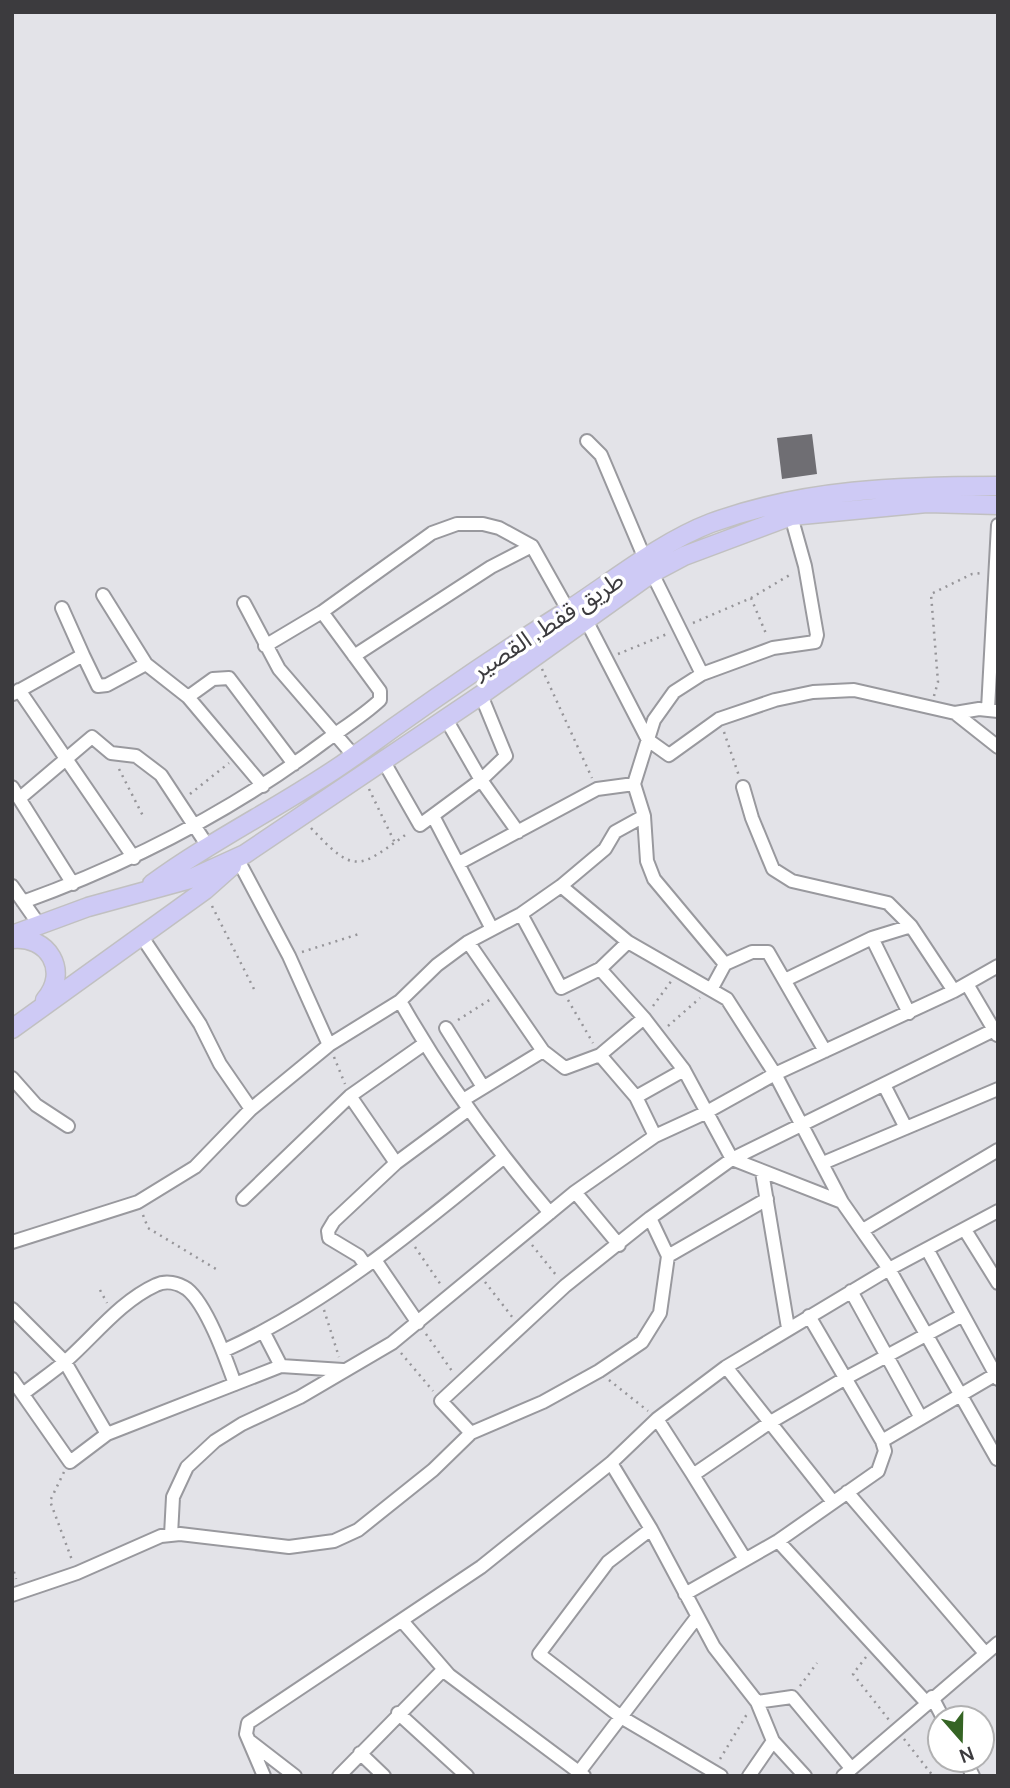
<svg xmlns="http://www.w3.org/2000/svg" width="1010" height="1788" font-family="Manrope,'Noto Sans Arabic',sans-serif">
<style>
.building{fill:#6f6e73}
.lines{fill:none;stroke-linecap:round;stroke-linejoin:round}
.minor-casing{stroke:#99999e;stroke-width:16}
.primary-casing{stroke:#c1c0c1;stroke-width:21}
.path{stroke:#969599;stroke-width:2.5;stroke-dasharray:2 5;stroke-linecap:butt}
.minor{stroke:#fff;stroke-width:12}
.primary{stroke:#cecaf5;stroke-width:18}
.labels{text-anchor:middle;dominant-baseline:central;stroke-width:7;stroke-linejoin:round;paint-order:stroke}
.street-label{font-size:24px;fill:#3c3b3e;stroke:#fff}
</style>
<rect width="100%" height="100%" fill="#e3e3e8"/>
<path class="building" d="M812,434L817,474L782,479L777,438Z"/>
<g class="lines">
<g class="minor-casing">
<path id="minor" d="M587,441L601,455L645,559
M652,573L702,674
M103,595L146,664L188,697L263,786
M244,603L279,669L354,756
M62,608L83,655
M586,620L648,740L669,755L719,719L775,700L813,692L854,690L955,713L979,709L998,711
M265,646L322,612L432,533L457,524H483L499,528L532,546L568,610
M354,656L491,567L532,546
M19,690L134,858
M13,694L83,655L98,686L107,685L146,664
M188,697L213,679L229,678L294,764
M988,709L998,525
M955,713L998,747
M446,719L481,780L518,832
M384,762L420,825L481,780L506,756L481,695
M12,787L73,884
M743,787L752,818L773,869L792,881L888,903L911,926L954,991
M20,798L92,737L111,753L136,756L161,775L209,848
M433,816L492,929
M644,816L647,861L654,879L725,964
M238,860L289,956L329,1045
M459,863L597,789L634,784
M12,886L40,926
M23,902C131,863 232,811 324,742C343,728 363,716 380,700V691L322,612
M521,914L561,988L600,969L628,942
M142,937L200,1024L220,1064L251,1109
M872,938L909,1013
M468,942L543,1051L565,1068L600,1055L644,1018
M600,969L644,1018L684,1070L732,1159L842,1202
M785,980L872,938L911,926
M967,984L997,1035
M712,988L725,964L752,952H768L825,1051
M400,1001C443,1077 494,1147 550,1213
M446,1028L483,1087
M600,1055L636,1097L655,1136
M12,1078L36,1105L68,1126
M884,1085L906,1128
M350,1096L396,1163
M636,1097L684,1070
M463,1100L543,1051
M823,1163L998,1089
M762,1172L788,1328
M575,1192L619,1245
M243,1199L350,1096L424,1044
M863,1230L998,1150
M965,1230L998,1283
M12,1242L138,1202L195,1167L251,1109L329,1045L400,1001L437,965L468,942L521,914L561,886L605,849L615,832L644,816L634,784L654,720L674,692L702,674L773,648L815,642L817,635L805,566L791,516
M927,1249L998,1379
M668,1256L767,1199
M375,1260L418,1323
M366,1266L359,1256L329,1238L328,1231L334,1221L396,1163L469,1109
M851,1291L921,1418
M12,1309L65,1362L107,1434
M809,1316L882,1441L998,1373
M264,1333L281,1366
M223,1351C327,1304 415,1230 503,1158
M726,1367L833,1502
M12,1379L70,1462L107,1434L281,1366L343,1370
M24,1393C38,1382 53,1372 67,1360C95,1335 121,1301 156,1285C166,1280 178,1283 187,1289C207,1305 226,1359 235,1384
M657,1419L693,1475L769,1423L844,1379L961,1316
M471,1433L441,1401L565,1286L650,1218L732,1159L998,1028
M997,1459L889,1269L998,1211
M611,1463L651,1529L608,1562L539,1654L621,1717L721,1776
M693,1475L745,1559
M847,1492L985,1653
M651,1529L714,1647L757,1702L773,1741L805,1776
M171,1535L173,1497L187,1467L215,1441L242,1424L300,1397L392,1343L575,1192L655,1136L705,1113L775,1074L954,991L998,966
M778,1541L926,1702
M685,1594L778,1541L878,1471L885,1451L882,1441
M12,1595L77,1573L161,1536L180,1534L289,1547L334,1541L358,1530L433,1470L471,1433L543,1402L599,1371L642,1342L660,1313L668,1256L650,1218
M403,1622L449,1675L584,1776
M932,1697L943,1718
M757,1702L792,1697L851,1768
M398,1713L467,1776
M251,1742L295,1776
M360,1753L384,1776
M965,1760L973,1776
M264,1776L246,1734L248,1723L481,1567L611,1463L657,1419L726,1367L889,1269L842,1202L775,1074L727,999L628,942L561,886
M339,1776L443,1670
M576,1776L697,1617
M749,1776L773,1741
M843,1776L998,1643"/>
</g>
<g class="primary-casing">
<path id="primary" d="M152,884C216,837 289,803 353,757C423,706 494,657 567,611C612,582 661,542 711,523C804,489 900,486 998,486
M12,935L88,907L190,879L245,854L481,695L652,573L684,556L791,516L927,503L998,505
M12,939C48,935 70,971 45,1000
M12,1029L205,890L232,866"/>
</g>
<path class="path" d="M751,598L767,636
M693,623L751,598L793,573
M618,654L667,634
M542,669L592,778
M934,696L938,682L931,594L972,574L981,573
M724,732L739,776
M119,769L144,818
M369,789L395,843
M190,794L229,763
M311,828C355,875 358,869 408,833
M212,906L256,993
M302,952L359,934
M568,1000L593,1043
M653,1006L672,980
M458,1020L491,999
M668,1026L700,998
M334,1057L345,1084
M143,1215L148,1228L216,1269
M532,1245L556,1275
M415,1247L441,1285
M485,1282L513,1318
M100,1290L107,1303
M324,1310L339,1357
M426,1334L452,1371
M401,1353L433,1391
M609,1380L648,1411
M64,1472L50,1501L72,1560
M12,1565L16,1579
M866,1657L853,1674L889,1720
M800,1686L817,1663
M904,1739L933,1776
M720,1759L747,1714"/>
<use href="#minor" class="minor"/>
<use href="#primary" class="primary"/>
</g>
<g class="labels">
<g class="street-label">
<text transform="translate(547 624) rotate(-33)">طريق قفط, القصير</text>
</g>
</g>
<rect width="1010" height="1788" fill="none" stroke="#3c3b3e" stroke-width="28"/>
<g transform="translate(961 1739) rotate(160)"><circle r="33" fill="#ffffff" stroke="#b1b1b2" stroke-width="2"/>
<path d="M0-5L12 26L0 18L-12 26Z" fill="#356424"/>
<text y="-10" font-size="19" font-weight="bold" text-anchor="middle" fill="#3c3b3e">N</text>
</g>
</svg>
